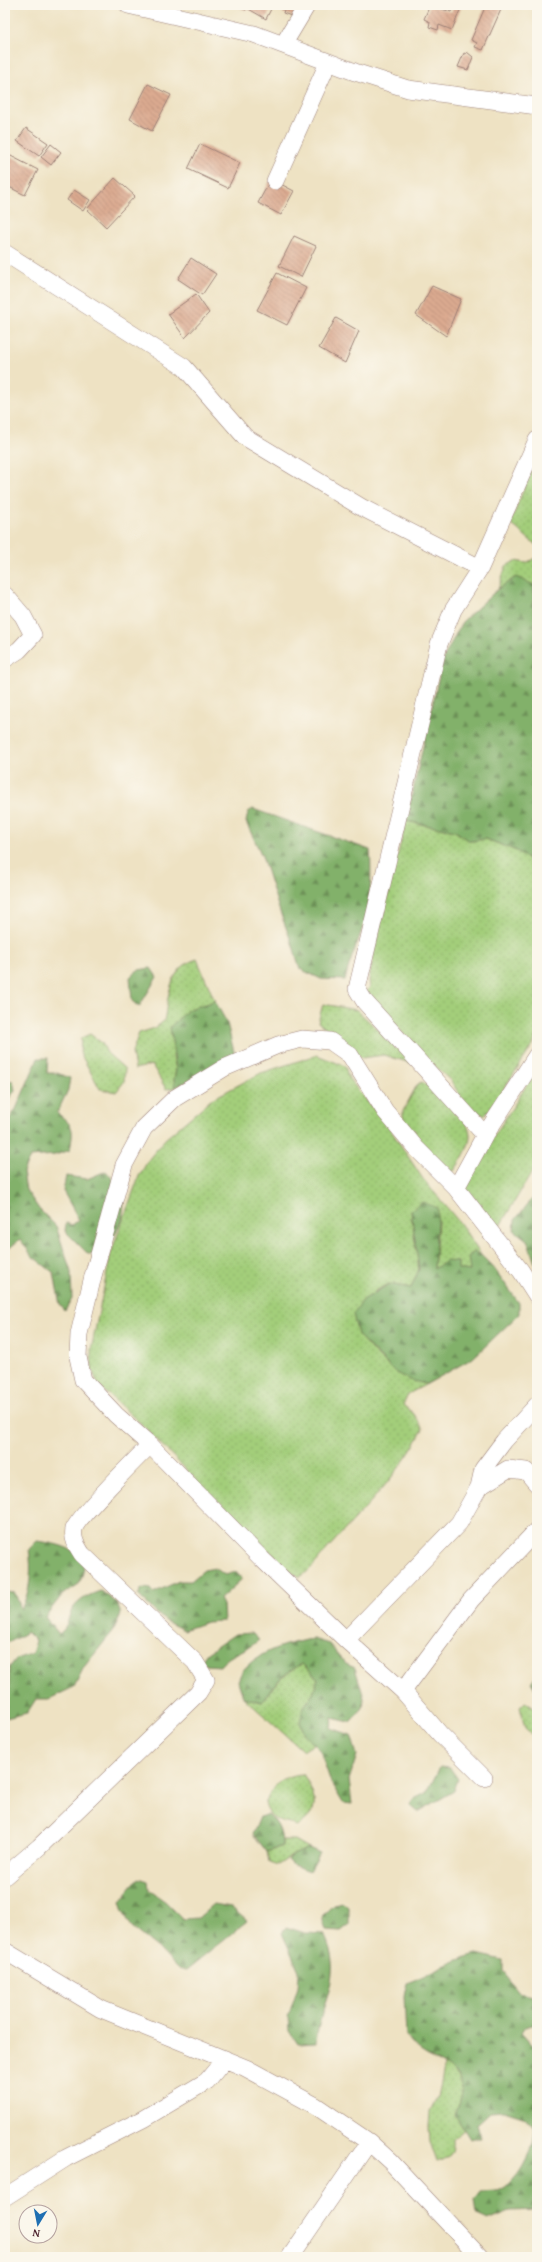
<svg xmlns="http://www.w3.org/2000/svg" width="542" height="2262" font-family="'Gentium Book Plus',serif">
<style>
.grass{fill:url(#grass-dots);stroke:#767652}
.forest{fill:url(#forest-firs);stroke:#66684a}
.building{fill:url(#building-back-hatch)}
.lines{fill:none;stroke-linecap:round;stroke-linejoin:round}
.street-casing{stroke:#9c8077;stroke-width:18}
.street{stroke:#fff;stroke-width:17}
</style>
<defs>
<pattern id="grass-dots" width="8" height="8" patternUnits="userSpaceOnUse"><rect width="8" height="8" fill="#a3ce7a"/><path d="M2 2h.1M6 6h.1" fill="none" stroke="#8eb06a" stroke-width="1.8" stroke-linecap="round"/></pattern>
<pattern id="forest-firs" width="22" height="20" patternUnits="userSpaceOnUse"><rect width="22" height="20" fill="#82b16a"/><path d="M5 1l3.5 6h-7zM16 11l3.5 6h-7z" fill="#6c8f57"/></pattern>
<pattern id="building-back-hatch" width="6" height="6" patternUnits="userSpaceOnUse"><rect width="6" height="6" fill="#dbaa90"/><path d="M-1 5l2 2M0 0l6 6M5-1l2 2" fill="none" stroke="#b48a76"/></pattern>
</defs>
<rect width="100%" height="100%" fill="#fbf7ec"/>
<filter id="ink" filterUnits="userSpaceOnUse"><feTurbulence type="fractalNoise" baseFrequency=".025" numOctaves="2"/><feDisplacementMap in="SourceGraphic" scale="8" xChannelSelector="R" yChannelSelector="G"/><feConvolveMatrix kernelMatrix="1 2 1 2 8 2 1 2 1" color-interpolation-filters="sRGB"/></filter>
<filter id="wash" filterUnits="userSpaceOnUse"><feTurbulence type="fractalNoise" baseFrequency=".012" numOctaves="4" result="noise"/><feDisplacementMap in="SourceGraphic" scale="16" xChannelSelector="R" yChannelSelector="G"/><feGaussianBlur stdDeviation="0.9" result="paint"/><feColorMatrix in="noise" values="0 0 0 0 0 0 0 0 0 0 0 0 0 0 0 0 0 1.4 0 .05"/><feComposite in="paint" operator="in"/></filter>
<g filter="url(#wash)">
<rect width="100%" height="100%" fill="#eee2c3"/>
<path class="grass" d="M537,457V546L510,523Z
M537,557V617L534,611L533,585L516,577L498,589L506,566L515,561L526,563Z
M406,821L455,831L470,841L486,839L517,851L537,865V1034L533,1045L491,1108L484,1115L468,1108L451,1081L428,1060L365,993L370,987L369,980L375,947Z
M197,959L215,1001L189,1009L173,1056L176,1070L174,1079L175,1088L166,1089L152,1065L135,1069L132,1052L139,1033L155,1028L164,1021C169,996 168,968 197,959Z
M323,1004L357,1010L414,1064L384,1055L362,1058L318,1022Z
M90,1034L102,1043L107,1053L125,1069L124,1082L116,1092L100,1089L80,1053L81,1038Z
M317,1055L345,1066L349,1079L390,1129L423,1179L460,1223L481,1255L474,1252L470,1271L457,1269L458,1262L434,1270L438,1221L411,1212L419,1269L411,1288L389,1284L375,1291L358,1335C380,1358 394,1378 427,1384L408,1394L403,1405L414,1414L423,1429C400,1475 363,1509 330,1546C320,1557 313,1569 300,1577L281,1566L140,1423L99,1386L92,1370L91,1350L111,1253L139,1176L149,1159L165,1139L212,1099L261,1073Z
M537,1069V1164L498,1229L463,1185Z
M421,1082C438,1091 469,1114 470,1135C470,1147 461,1161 454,1171L447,1172L403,1122V1111L417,1085Z
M302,1664L318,1678L313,1694L303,1708L305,1735L314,1744L303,1751L243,1697L262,1702C275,1683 282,1675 302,1664Z
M525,1702L537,1709V1739L525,1728L520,1707Z
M303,1774C316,1795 322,1812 297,1826C280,1821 271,1822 265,1804C274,1785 281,1775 303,1774Z
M282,1840H295L309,1848L293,1855L278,1865L269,1862L267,1852L282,1846Z
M444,2064C467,2079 465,2091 455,2115L466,2128L453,2139C454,2152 451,2158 437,2162L430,2142L429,2127L430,2111L437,2097Z"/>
<path class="forest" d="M516,577L534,585V611L537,617V865L517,851L486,839L470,841L455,831L406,821L443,659L462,622L498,589Z
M253,809L370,850C372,875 371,906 362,930C356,947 349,962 345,980L321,979L300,969L293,946L280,912L262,856L246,822L248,812Z
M151,968L157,977L139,1007L132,1001L130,977L138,970Z
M215,1001L227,1023L235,1056L175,1088L174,1079L176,1070L170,1027L189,1009Z
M38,1058H48L47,1073H57L70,1078L68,1090L57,1113C74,1126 74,1128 70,1150L55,1155L30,1157L23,1172L26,1190L39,1209L56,1226L71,1272L72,1299L65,1311L60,1305L54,1273L32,1256L20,1239L5,1252V1125L16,1109Z
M5,1080L13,1081L15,1090L5,1104Z
M106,1171L125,1194L122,1221L103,1257L88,1254L65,1231L66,1223L72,1225L79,1220L63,1191L66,1176L87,1179Z
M537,1197V1261L535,1263L527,1240L514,1230L515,1220L533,1198Z
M422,1202L438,1208L434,1269L446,1261L458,1262V1269L470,1271L468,1257L474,1252L481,1255L493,1267L519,1303V1314L473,1358L427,1384L412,1381L396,1373L358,1335L353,1314L363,1300L389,1284L411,1288L419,1269L411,1211Z
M37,1541C51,1543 81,1547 84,1566C84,1571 81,1579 79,1584L62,1595L45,1617L59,1634C70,1626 66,1620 72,1610C78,1600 90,1594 101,1591L116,1602L121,1614L113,1631L84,1667L74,1687L49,1699H36L27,1713L6,1718L5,1697L9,1692V1668L16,1659L32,1653L36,1641L27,1632L10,1642L5,1639V1592L15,1593L21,1609C31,1590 32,1570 29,1549Z
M215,1568L225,1575L236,1572L242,1579L220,1599L223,1605L224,1621L207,1622L184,1630L165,1621L138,1595L142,1588L150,1589L153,1593L179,1581H191L204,1570Z
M252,1633L259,1640C247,1651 230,1653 220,1666L206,1665L201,1661L207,1653L235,1634Z
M313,1639L329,1644L346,1664L355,1668L364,1698L363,1708L350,1722L332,1718L331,1728L351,1735L357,1755L349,1780L352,1804L343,1803L331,1783L320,1750L305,1735L300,1722L303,1708L313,1694L318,1678L302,1664C281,1675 275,1683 262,1702L243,1697L238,1681C240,1676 242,1670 246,1667C262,1650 291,1642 313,1639Z
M537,1674V1692L531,1682Z
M440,1767L450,1768L458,1779L454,1791L418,1812L410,1805L413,1799L427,1792Z
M268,1814C278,1823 282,1832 282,1846L267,1852L253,1834L260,1817Z
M309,1848L320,1853L310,1871L293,1865L288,1860L293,1855Z
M139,1878L148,1881L149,1890L166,1902L183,1919L198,1918L214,1904L231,1907L247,1921L186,1970L177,1968L158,1948L132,1927L123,1912L120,1901Z
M343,1903L349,1907V1925L341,1931L326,1930L322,1916L333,1905Z
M286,1927L305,1933L324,1934C345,1977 320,2001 316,2043L298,2044L289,2031L288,2017L298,1987L299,1971L282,1933Z
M477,1954L503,1960V1972L520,1993L537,1997L536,2023L525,2026L521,2032L537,2050V2210L510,2211L488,2220L477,2215L475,2200L481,2192C487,2191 497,2192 502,2189C522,2177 533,2149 534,2128L526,2118L504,2111L490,2112L477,2124L481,2139H470L455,2115C475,2068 449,2072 419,2050C414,2046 410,2040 406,2036L404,1996L407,1983C433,1973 448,1961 477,1954Z"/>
<g id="blocks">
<path class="building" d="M234,5H273L266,19L247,8L246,10Z
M277,5H300L294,17L283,13L284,10L276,7Z
M430,5L451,12L454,5H462L452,30L439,25L438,30L429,27L430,22L424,19Z
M486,5H503L483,50L475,47L477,43L471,40Z
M467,52L473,57L468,70L458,67L464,53L466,54Z
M148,84L171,95L152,131L130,119Z
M26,128L48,143L39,156L17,141Z
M51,144L61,152L51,165L41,157Z
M200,144L240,163L228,188L188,169Z
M5,153L38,170L25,195L5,185Z
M115,178L135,196L106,227L87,209Z
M271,179L294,191L281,215L258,203Z
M74,190L90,200L83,211L67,200Z
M294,236L316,246L301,277L279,266Z
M191,258L216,274L202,295L178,279Z
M277,273L306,288L287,325L257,310Z
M432,286L461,299L446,336L416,315Z
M196,294L209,313L185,338L168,314Z
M336,318L359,331L345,363L319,348Z"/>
</g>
</g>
<g filter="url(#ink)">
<use href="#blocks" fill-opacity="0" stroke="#9c8077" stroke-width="1"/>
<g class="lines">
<g class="street-casing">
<path id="street" d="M128,5L254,34L355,72L408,89L537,106
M283,45L307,5
M275,181L328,63
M5,253L184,367L245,437L361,507L480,568
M5,595L23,616L33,635L19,650L5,659
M537,1055L485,1135L456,1188L521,1271L537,1296
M485,1135L365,1002L357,989L439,644L453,610L480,568L537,440
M456,1188L416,1148L385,1111L350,1055L330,1041L302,1039L278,1045L224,1068L175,1098L144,1128L124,1165L93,1276L79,1334L78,1357L83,1380L116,1415L150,1445L262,1559L346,1640L403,1691L440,1734L484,1778
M479,1487L508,1469L526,1471L537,1484
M346,1640L459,1523L479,1487L483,1469L504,1441L537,1405
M403,1691L471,1600L537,1530
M5,1876L39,1847L198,1693L206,1680L195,1662L82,1554C77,1546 72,1539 74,1529C76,1519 138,1457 150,1445
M5,1951L101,2009L246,2068L316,2106L369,2142L391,2162L480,2257
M5,2197L66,2158L143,2119L207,2081L225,2059
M290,2257L369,2142"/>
</g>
<use href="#street" class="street"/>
</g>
</g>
<rect width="542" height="2262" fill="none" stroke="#fbf7ec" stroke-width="20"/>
<g transform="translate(38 2224) rotate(190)"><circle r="19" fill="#fbf7ec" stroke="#b4a19f"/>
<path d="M0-3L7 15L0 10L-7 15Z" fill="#1f6fb2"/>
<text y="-6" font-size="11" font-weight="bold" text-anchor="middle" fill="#4a1f2b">N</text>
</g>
</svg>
